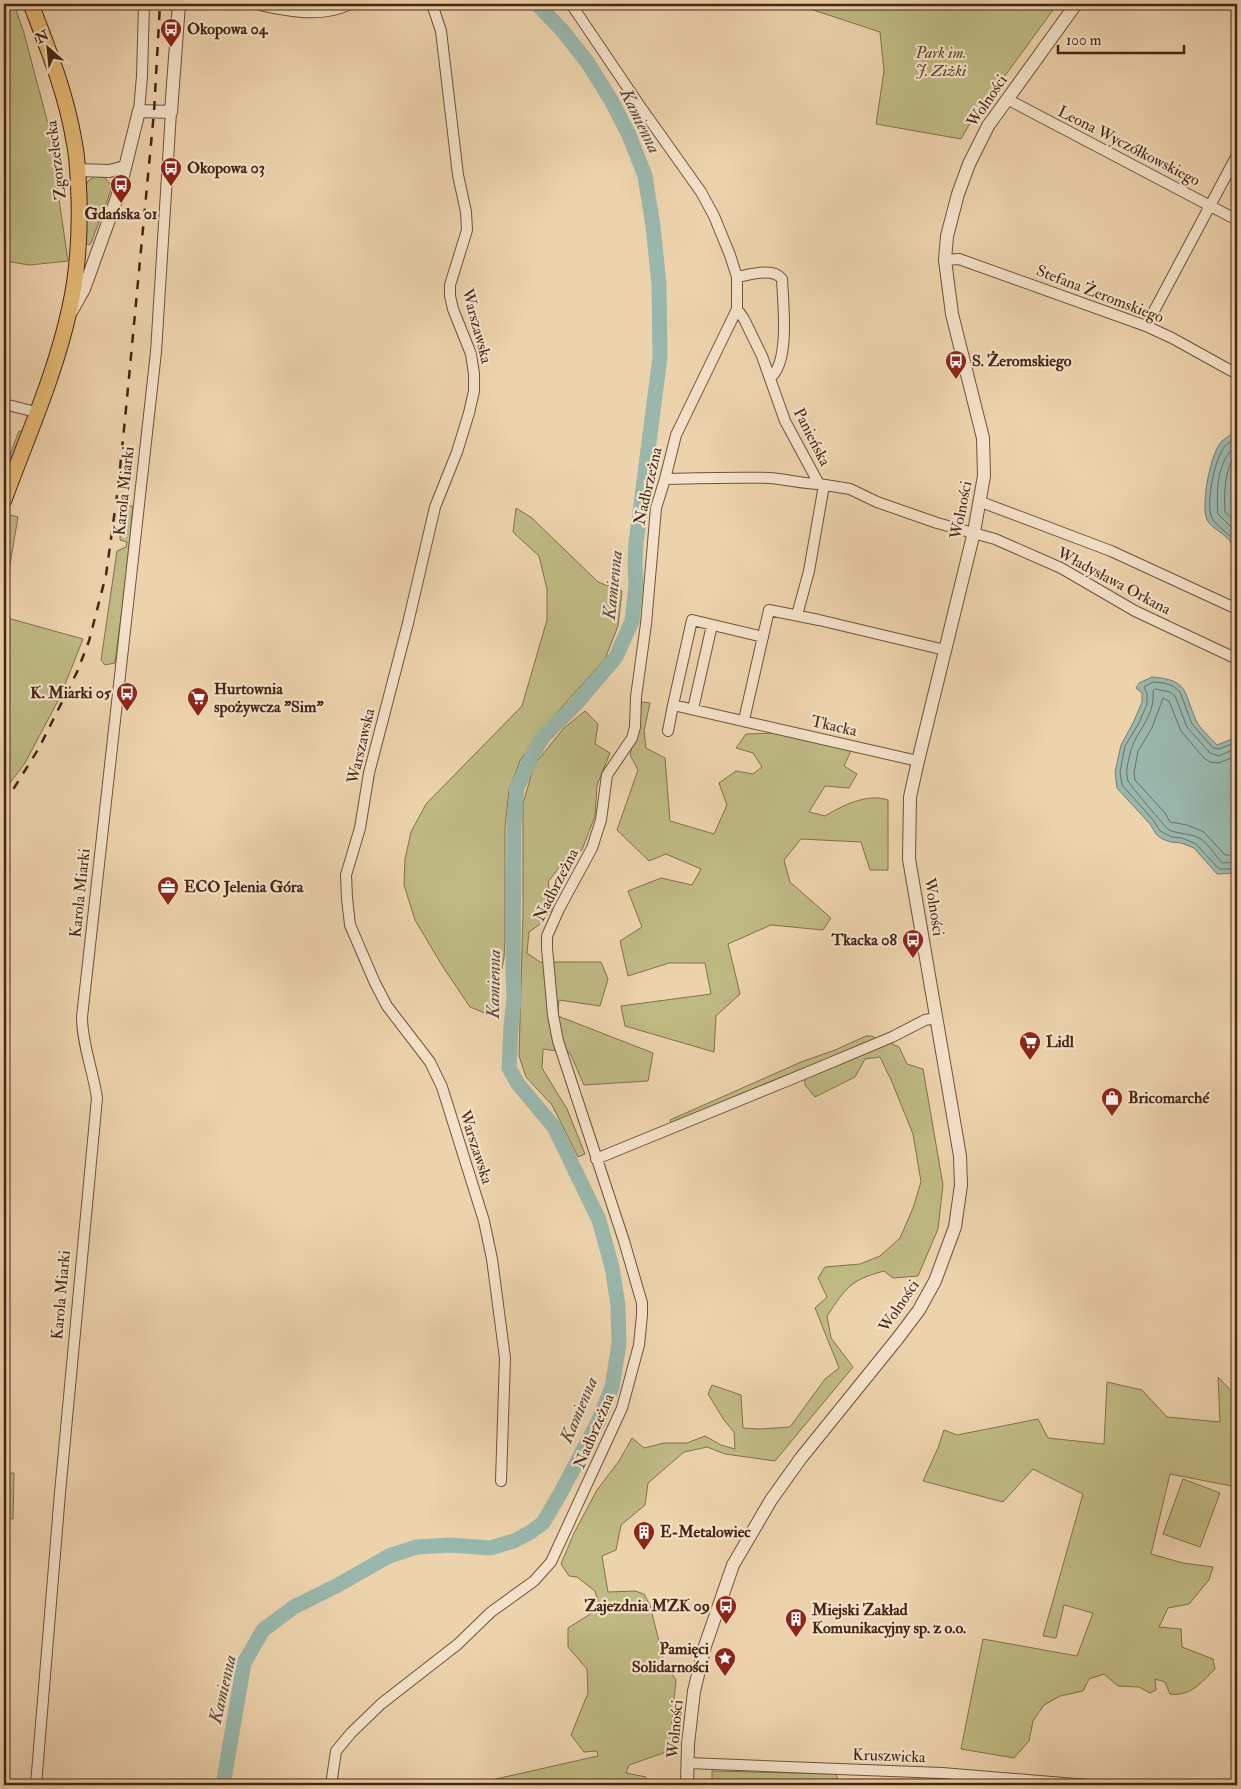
<svg xmlns="http://www.w3.org/2000/svg" width="1241" height="1789" font-family="'IM FELL Double Pica',serif">
<style>
.green{fill:#bfba84;stroke:#82704c}
.water{fill:#99b7ac;stroke:#787d70}
.lines{fill:none;stroke-linecap:round;stroke-linejoin:round}
.shore{stroke:#706e60;stroke-width:1}
.river{stroke:#99b7ac;stroke-width:15}
.minor-casing{stroke:#70513b;stroke-width:12}
.tertiary-casing{stroke:#70513b;stroke-width:14}
.primary-casing{stroke:#462615;stroke-width:17}
.minor{stroke:#f3e2c9;stroke-width:10}
.tertiary{stroke:#f3e2c9;stroke-width:12}
.primary{stroke:#e6ba76;stroke-width:15}
.rail{stroke:#462615;stroke-width:2.5;stroke-dasharray:9 9;stroke-linecap:butt}
.labels{text-anchor:middle;dominant-baseline:central;stroke-width:4.5;stroke-linejoin:round;paint-order:stroke}
.poi-label{font-size:16px;font-weight:bold;fill:#462615;stroke:#f3e2c9;text-anchor:start}
.park-label{font-size:16px;font-style:italic;fill:#5e442b;stroke:#f3e2c9}
.street-label{font-size:16px;fill:#462615;stroke:#f3e2c9}
.water-label{font-size:18px;font-style:italic;fill:#5b4a3b;stroke:#f3e2c9}
</style>
<rect width="100%" height="100%" fill="#edd3ac"/>
<filter id="stains"><feTurbulence type="fractalNoise" baseFrequency=".004" numOctaves="4"/><feColorMatrix values="0 0 0 0 .2 0 0 0 0 .09 0 0 0 0 .02 0 0 0 .5 -.17"/></filter>
<radialGradient id="worn" r=".72"><stop offset=".6" stop-color="#630" stop-opacity="0"/><stop offset="1" stop-color="#630" stop-opacity=".3"/></radialGradient>
<path class="green" d="M4,4H14L24,33L48,124L68,261L30,265L4,261Z
M795,4H1051L1053,10L969,125L961,139L876,124L884,71L880,32Z
M95,176L105,178L110,184L111,190L91,243L89,245L86,243V186L88,181Z
M19,431H23L6,475L4,474V470Z
M121,506H133L127,570L115,663L105,665L101,660L117,551L126,547L127,542L120,540Z
M516,508L532,518L598,582L622,591L618,626L605,659L536,736L520,761L509,790L505,828V941L504,958L492,1016L470,1007L443,967L415,920L404,885L405,859L411,832L426,804L522,706L547,620V589L539,556L513,532Z
M10,515L18,517L4,600V531Z
M4,617L83,639L60,697L25,763L4,791Z
M642,702L650,703L644,731L646,748L665,758L670,821L714,834L727,805L719,783L736,771L753,774L762,767L753,753L736,748L746,734L776,733L851,751L844,766L857,774L849,788L825,786L809,812L825,816C843,805 868,793 888,800V870H870L861,842L801,839L784,860L790,882L831,918L823,930L771,925L728,944L740,994L716,1016L714,1052L625,1026L621,1006L711,994L705,963H669L628,976L620,941L642,927L628,891L661,878L692,885L701,869L666,854L649,861L617,830L638,770L630,755Z
M585,711L598,724L595,744L610,753L597,785L595,816L582,850L569,854L548,882L552,909L539,925L529,932L527,953L540,962H601L608,979L600,1006L559,1000L558,1016L653,1053L648,1081L584,1085L570,1053L543,1049L542,1068L567,1109L585,1154L578,1157L552,1105L526,1077L519,1056L523,914V804L534,765L564,728Z
M866,1036H872L885,1044L888,1042L899,1047L907,1064L923,1069L943,1185L938,1229L918,1276L893,1278L884,1271C850,1280 846,1288 827,1316L831,1338L853,1367L775,1461L725,1454L707,1447L684,1452L648,1483L645,1505L621,1525L616,1550L602,1556L608,1592L635,1591L644,1594L650,1605L664,1662L676,1680L669,1751L629,1765L626,1773L646,1777L650,1785H469L598,1756L597,1751L584,1752L571,1735L588,1693L587,1669L568,1647V1628L600,1608L595,1591L577,1577L569,1576L561,1564L574,1533L597,1490L619,1461L632,1438L644,1448L664,1443H687L705,1436L721,1445L735,1449L734,1432L724,1420L708,1394L712,1385L741,1395L743,1428L760,1429L790,1427L825,1379L839,1368L815,1308L827,1297L818,1278L825,1267L860,1264L880,1256L900,1238L913,1208L921,1182L913,1134L892,1082L880,1057L865,1059L855,1077L815,1097L805,1085L804,1068L671,1123L670,1120L801,1062L835,1050Z
M1218,1377L1237,1397V1487L1170,1474L1151,1554L1183,1563L1213,1567L1209,1580L1189,1604L1168,1608L1159,1627L1181,1629L1182,1647L1213,1659L1215,1669C1202,1682 1190,1697 1170,1694L1165,1682L1155,1679L1156,1690L1150,1693L1139,1687L1118,1686L1104,1674L1089,1679L1083,1691L1060,1696L1044,1705L1033,1721L1029,1741L1014,1758L961,1749L983,1639L1077,1656L1093,1613L1064,1605L1056,1638L1043,1636L1083,1494L1033,1469L1003,1502L923,1481L938,1448L944,1430L957,1435L1038,1419L1048,1438L1104,1444L1107,1382L1142,1390L1167,1417L1220,1422Z
M4,1473H14L13,1519H4Z
M1183,1479L1220,1493L1200,1547L1163,1534Z
M712,1771L836,1774L840,1785H712Z"/>
<path class="water" d="M1237,431V551C1233,546 1230,540 1225,536C1219,530 1208,526 1206,517C1202,501 1210,455 1221,442C1225,438 1232,434 1237,431Z
M1152,677C1190,680 1183,692 1196,720C1200,729 1210,737 1217,745L1237,737V873L1217,874L1194,848L1181,843L1171,842L1162,839L1156,834L1150,824L1117,788L1115,772L1121,745L1134,721L1142,702V693L1136,688L1139,683Z"/>
<g class="lines">
<path class="shore" d="M1237,437C1233,440 1228,443 1225,446C1215,457 1205,505 1212,518C1218,528 1230,534 1237,543
M1237,445C1217,459 1216,491 1218,514L1237,533
M1237,454C1224,467 1224,494 1225,512L1237,522
M1237,742L1219,749L1213,748L1192,724L1180,692L1173,686L1164,683L1153,682L1144,687L1147,693V704L1139,723L1125,746L1120,772L1122,785L1154,821L1160,831L1172,837L1182,838L1196,844L1219,869H1237
M1237,748L1219,756L1210,753L1187,727L1175,696L1170,692L1155,689L1153,691C1155,720 1135,730 1130,754C1128,763 1125,772 1128,781C1129,784 1166,828 1169,830C1178,834 1189,833 1199,838C1208,843 1215,855 1222,863L1237,862
M1237,756L1218,763L1210,762L1204,758L1181,731L1169,701L1163,698L1152,728L1138,751L1134,773L1135,780L1165,813L1170,822L1187,825L1204,832L1225,855H1237"/>
<path class="river" d="M223,1785L244,1663L263,1630L294,1607L338,1585L389,1556L417,1547L450,1545L490,1548L514,1541L529,1533L543,1523L560,1494L598,1422L612,1387L619,1344L618,1305L612,1267L599,1220L554,1127L518,1084L509,1068L511,1026L514,1000L513,971L514,823L517,788L532,755L543,737L576,704L616,657L632,621L636,584L635,564L636,543L660,357L659,284L653,226L645,176L629,135L611,100L588,63L562,30L537,4"/>
<g class="minor-casing">
<path id="minor" d="M432,4L441,31L458,175L466,212L467,230L450,285V296L453,309L471,354L474,374V391L469,413L457,452L435,507L408,623L369,773L360,828L346,875L347,898L350,925L375,983L387,1006L430,1062L442,1087L484,1221L492,1259L505,1358L501,1481
M1232,4L1237,7
M1007,99L1237,220
M139,111L142,76L144,4
M945,260L959,259L1146,326L1172,338L1237,374
M737,277C749,275 773,267 782,279C783,303 790,361 771,377
M737,309L744,319L762,356L785,421L819,484L850,489L877,502L937,523L995,539L1061,568L1135,611L1237,659
M1146,326L1237,155
M4,404L36,412
M665,479C700,478 735,477 769,478C786,479 802,484 819,484
M981,502L1111,551L1237,609
M797,615L809,571L824,485
M673,705L918,761
M693,709L712,625
M744,720L769,610L819,620L945,650
M668,731L673,705L692,620L763,637
M596,1159L794,1078L892,1037L925,1020L936,1018
M688,1763L942,1773L1088,1785
M36,1785L60,1493L97,1098C93,1070 82,1044 82,1017L156,352L171,112
M331,1785L336,1751L351,1733L381,1704L458,1644L491,1612L534,1581L551,1562L622,1408L639,1345L642,1315V1303L624,1241L558,1041L553,1015L547,948V936L559,909L592,848L601,820L607,775L632,738L635,727L636,697L646,624L656,508L665,479L676,435L737,309V277L730,255L714,216L701,192L642,109L571,4
M1135,1785H1145"/>
</g>
<g class="tertiary-casing">
<path id="tertiary" d="M260,4C289,10 320,17 348,4
M78,170L109,171L125,167
M71,312L84,289L119,192L139,111L171,112L179,4
M687,1785L688,1744L694,1691L705,1646L733,1565L771,1500L801,1458L898,1338L919,1310L935,1281L955,1227L961,1185L960,1156L909,859L910,797L918,761L974,532L984,476L983,438L952,314L945,260L947,236L958,194L969,164L988,126L1076,4"/>
</g>
<g class="primary-casing">
<path id="primary" d="M4,500C27,437 56,373 70,307C78,271 80,234 79,197C78,178 78,159 74,141C66,93 48,49 31,4"/>
</g>
<use href="#minor" class="minor"/>
<use href="#tertiary" class="tertiary"/>
<use href="#primary" class="primary"/>
<path class="rail" d="M4,804L39,748L77,672L89,641L106,575L118,488L126,409L154,112L160,4"/>
</g>
<defs>
<g id="bus-pin" transform="scale(1.125)"><path d="M0 17L-7.5 6A9.5 9.5 0 1 1 7.5 6Z" fill="#8f2418" stroke="#f3e2c9"/><path d="M-5-6H5V4H4V6H2V4H-2V6H-4V4H-5ZM-3.5-4V0h7V-4ZM-3.5 1.2v1.5H-2V1.2ZM2 1.2v1.5H3.5V1.2Z" fill="#fff"/></g>
<g id="supermarket-pin" transform="scale(1.125)"><path d="M0 17L-7.5 6A9.5 9.5 0 1 1 7.5 6Z" fill="#8f2418" stroke="#f3e2c9"/><path d="M-6-5.5h2.5l.6 2H6L4.5 2H-2.5L-4.4-4H-6ZM-1.5 3.2a1.3 1.3 0 1 0 .1 0ZM3 3.2a1.3 1.3 0 1 0 .1 0Z" fill="#fff"/></g>
<g id="office-pin" transform="scale(1.125)"><path d="M0 17L-7.5 6A9.5 9.5 0 1 1 7.5 6Z" fill="#8f2418" stroke="#f3e2c9"/><path d="M-6-3h4V-5.5h4V-3h4V5H-6ZM-1-4.5V-3h2v-1.5ZM-6 0V1H6V0Z" fill="#fff"/></g>
<g id="shop-pin" transform="scale(1.125)"><path d="M0 17L-7.5 6A9.5 9.5 0 1 1 7.5 6Z" fill="#8f2418" stroke="#f3e2c9"/><path d="M-5-2.5h2.3a2.7 3.5 0 0 1 5.4 0H5L5.5 6h-11ZM-1.5-2.5h3a1.5 2.3 0 0 0-3 0Z" fill="#fff"/></g>
<g id="building-pin" transform="scale(1.125)"><path d="M0 17L-7.5 6A9.5 9.5 0 1 1 7.5 6Z" fill="#8f2418" stroke="#f3e2c9"/><path d="M-4-6H4V6H1V3H-1V6H-4ZM-2.5-4.3h1.7v1.8h-1.7ZM.8-4.3h1.7v1.8H.8ZM-2.5-1h1.7V.8h-1.7ZM.8-1h1.7V.8H.8Z" fill="#fff"/></g>
<g id="sight-pin" transform="scale(1.125)"><path d="M0 17L-7.5 6A9.5 9.5 0 1 1 7.5 6Z" fill="#8f2418" stroke="#f3e2c9"/><path d="M0-6L1.8-2.2L6-1.7L2.9 1.2L3.7 5.4L0 3.3L-3.7 5.4L-2.9 1.2L-6-1.7L-1.8-2.2Z" fill="#fff"/></g>
</defs>
<g fill-rule="evenodd">
<use href="#bus-pin" x="171" y="29"/>
<use href="#bus-pin" x="171" y="168"/>
<use href="#bus-pin" x="121" y="185"/>
<use href="#bus-pin" x="956" y="361"/>
<use href="#bus-pin" x="127" y="693"/>
<use href="#supermarket-pin" x="198" y="698"/>
<use href="#office-pin" x="168" y="887"/>
<use href="#bus-pin" x="913" y="940"/>
<use href="#supermarket-pin" x="1030" y="1042"/>
<use href="#shop-pin" x="1112" y="1098"/>
<use href="#building-pin" x="644" y="1532"/>
<use href="#bus-pin" x="726" y="1606"/>
<use href="#building-pin" x="796" y="1619"/>
<use href="#sight-pin" x="725" y="1658"/>
</g>
<g class="labels">
<g class="poi-label">
<text x="187" y="29">Okopowa 04</text>
<text x="187" y="168">Okopowa 03</text>
<text x="121" y="214" text-anchor="middle">Gdańska 01</text>
<text x="972" y="361">S. Żeromskiego</text>
<text x="214" y="689">Hurtownia<tspan x="214" dy="18">spożywcza "Sim"</tspan></text>
<text x="111" y="693" text-anchor="end">K. Miarki 05</text>
<text x="184" y="887">ECO Jelenia Góra</text>
<text x="897" y="940" text-anchor="end">Tkacka 08</text>
<text x="1046" y="1042">Lidl</text>
<text x="1128" y="1098">Bricomarché</text>
<text x="660" y="1532">E-Metalowiec</text>
<text x="710" y="1606" text-anchor="end">Zajezdnia MZK 09</text>
<text x="812" y="1610">Miejski Zakład<tspan x="812" dy="18">Komunikacyjny sp. z o.o.</tspan></text>
<text x="709" y="1649" text-anchor="end">Pamięci<tspan x="709" dy="18">Solidarności</tspan></text>
</g>
<g class="park-label">
<text x="941" y="53">Park im.<tspan x="941" dy="18">J. Ziżki</tspan></text>
</g>
<g class="street-label">
<text transform="translate(987 101) rotate(-56)">Wolności</text>
<text transform="translate(1129 146) rotate(27)">Leona Wyczółkowskiego</text>
<text transform="translate(56 160) rotate(-97)">Zgorzelecka</text>
<text transform="translate(1100 294) rotate(21)">Stefana Żeromskiego</text>
<text transform="translate(477 326) rotate(75)">Warszawska</text>
<text transform="translate(812 437) rotate(63)">Panieńska</text>
<text transform="translate(648 486) rotate(-77)">Nadbrzeżna</text>
<text transform="translate(124 491) rotate(-84)">Karola Miarki</text>
<text transform="translate(961 510) rotate(-79)">Wolności</text>
<text transform="translate(1114 581) rotate(28)">Władysława Orkana</text>
<text transform="translate(834 726) rotate(13)">Tkacka</text>
<text transform="translate(361 746) rotate(-77)">Warszawska</text>
<text transform="translate(556 885) rotate(-63)">Nadbrzeżna</text>
<text transform="translate(80 893) rotate(-84)">Karola Miarki</text>
<text transform="translate(934 907) rotate(81)">Wolności</text>
<text transform="translate(476 1147) rotate(72)">Warszawska</text>
<text transform="translate(61 1295) rotate(-85)">Karola Miarki</text>
<text transform="translate(899 1306) rotate(-56)">Wolności</text>
<text transform="translate(594 1431) rotate(-67)">Nadbrzeżna</text>
<text transform="translate(675 1729) rotate(-85)">Wolności</text>
<text transform="translate(889 1756) rotate(2)">Kruszwicka</text>
</g>
<g class="water-label">
<text transform="translate(640 121) rotate(64)">Kamienna</text>
<text transform="translate(613 585) rotate(-84)">Kamienna</text>
<text transform="translate(494 984) rotate(-89)">Kamienna</text>
<text transform="translate(579 1410) rotate(-67)">Kamienna</text>
<text transform="translate(223 1689) rotate(-77)">Kamienna</text>
</g>
</g>
<rect width="1241" height="1789" fill="none" stroke="#edd3ac" stroke-width="20"/>
<rect x="5" y="5" width="1231" height="1779" fill="none" stroke="#462615" stroke-width="2.5"/>
<rect x="10" y="10" width="1221" height="1769" fill="none" stroke="#462615"/>
<g transform="translate(48 48) rotate(333)" stroke="#f3e2c9" stroke-width="4" paint-order="stroke">
<path d="M0-4L9 19L0 12L-9 19Z" fill="#462615"/>
<text y="-8" font-size="14" font-weight="bold" text-anchor="middle" fill="#462615">N</text>
</g>
<path d="M1058 45v8h126v-8" fill="none" stroke="#462615" stroke-width="2.5"/>
<text x="1066" y="45" font-size="15" fill="#462615" stroke="#f3e2c9" stroke-width="4" paint-order="stroke">100 m</text>
<rect width="100%" height="100%" filter="url(#stains)"/>
<rect width="100%" height="100%" fill="url(#worn)"/>
</svg>
